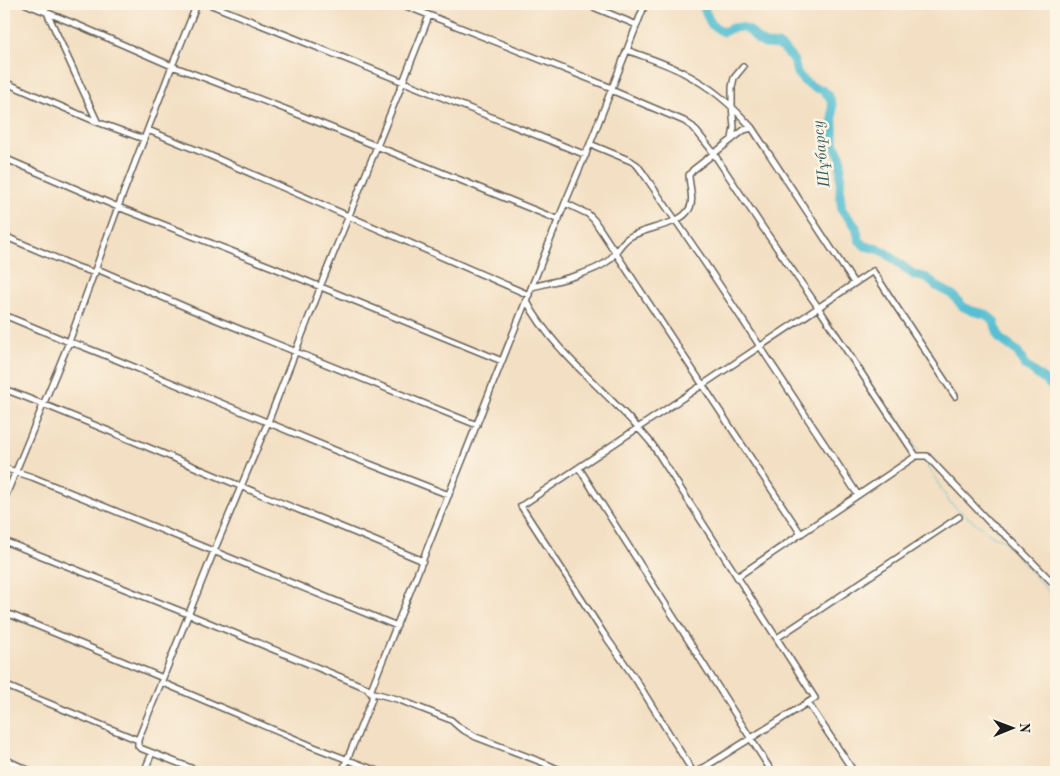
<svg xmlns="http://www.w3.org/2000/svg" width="1060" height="776" font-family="'Old Standard TT',serif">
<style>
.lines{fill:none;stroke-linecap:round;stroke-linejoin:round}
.stream{stroke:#56bfd2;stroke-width:1}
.river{stroke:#56bfd2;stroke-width:9}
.street-casing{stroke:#676056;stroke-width:8}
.street{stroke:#fff;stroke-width:5}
.labels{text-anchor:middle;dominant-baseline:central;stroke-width:5;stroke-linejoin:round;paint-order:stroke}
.water-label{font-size:16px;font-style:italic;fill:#335d65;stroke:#fcf5e5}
</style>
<rect width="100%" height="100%" fill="#fcf5e5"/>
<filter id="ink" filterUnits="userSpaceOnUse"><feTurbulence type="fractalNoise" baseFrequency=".02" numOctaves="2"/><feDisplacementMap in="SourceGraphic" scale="10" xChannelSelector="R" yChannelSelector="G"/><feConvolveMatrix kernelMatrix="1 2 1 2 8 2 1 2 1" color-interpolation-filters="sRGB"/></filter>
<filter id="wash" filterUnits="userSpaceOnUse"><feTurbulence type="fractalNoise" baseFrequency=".0096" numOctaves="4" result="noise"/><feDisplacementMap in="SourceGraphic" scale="20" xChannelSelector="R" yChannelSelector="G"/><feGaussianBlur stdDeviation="1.12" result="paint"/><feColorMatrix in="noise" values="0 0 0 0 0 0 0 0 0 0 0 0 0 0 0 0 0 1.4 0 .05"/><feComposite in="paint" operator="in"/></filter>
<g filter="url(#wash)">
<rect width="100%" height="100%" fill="#f3dfc3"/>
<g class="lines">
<path class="stream" d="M896,416L918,451
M923,458L950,503L992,536L1002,539L1056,600"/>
<path class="river" d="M702,4L711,24L723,32L732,28L741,27L750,31L758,40L765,44L778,45L785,50L794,61L797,73L805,82L815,88L823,90L829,96L832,104L834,143L841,158L840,196L842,210L856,227L859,240L865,246L878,249L886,253L914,275L927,278L936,286L953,295L962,306L972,311L985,314L994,321L999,338L1017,351L1025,365L1053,387L1056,391"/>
</g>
</g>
<g filter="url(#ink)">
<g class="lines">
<g class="street-casing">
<path id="street" d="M26,4L80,26L172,66L202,77L290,111L559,220
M43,4L97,121
M209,4L586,155
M401,4L612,88
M586,4L637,25
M4,10L7,4
M627,50C645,57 665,63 682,72C711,87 730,103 752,128L854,283
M4,82L97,122L144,139
M611,90L684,121L693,127L710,148L763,228L818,307L916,456
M148,130L211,156L529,295
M732,139L734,127L732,106V87L734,78L743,67
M590,144L631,161L637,165L643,173L703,260L858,495
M4,158L118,207L272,267L502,361
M565,203L588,214L594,220L801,534
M4,236L77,267L95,273
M97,269L190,309L477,425
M532,287C552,282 592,274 608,261C615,255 620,244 628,238C643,228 676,226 687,212C696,203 689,186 689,175L693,170L744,130L752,128
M526,300C557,358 612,394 652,444L815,698L697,772
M4,315L69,342L79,345L117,360L344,454L449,495
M4,389C83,419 161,453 240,486C301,511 362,535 423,561
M4,468L32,477L397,626
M579,468L772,772
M4,500L69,342L118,207L172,66L197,4
M4,541L188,614L367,688L370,692L397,699L451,720L460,728L476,737L544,763L564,772
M737,577L916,456H927L990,523L1008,537L1056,586
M4,612L163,678
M777,638L959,517
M161,682L314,747L380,772
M4,685L138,740
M808,703L854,772
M4,759L32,772
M144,772L152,753
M201,772L140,748L138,746V740L214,551L268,422L318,294L320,287L403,82L429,16
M342,772L372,699V694L370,692L565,203L590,144L645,4
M693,772L636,680L604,634L521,506L873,271L955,396"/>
</g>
<use href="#street" class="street"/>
</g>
</g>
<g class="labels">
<g class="water-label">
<text transform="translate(822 154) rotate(-96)">Шұбарсу</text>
</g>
</g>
<rect width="1060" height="776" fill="none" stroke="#fcf5e5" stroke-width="20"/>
<g transform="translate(1012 728) rotate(89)" stroke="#fcf5e5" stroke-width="4" paint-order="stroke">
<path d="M0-4L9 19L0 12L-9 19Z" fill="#1c1c1c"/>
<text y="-8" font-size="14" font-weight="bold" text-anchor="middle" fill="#1c1c1c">N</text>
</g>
</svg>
